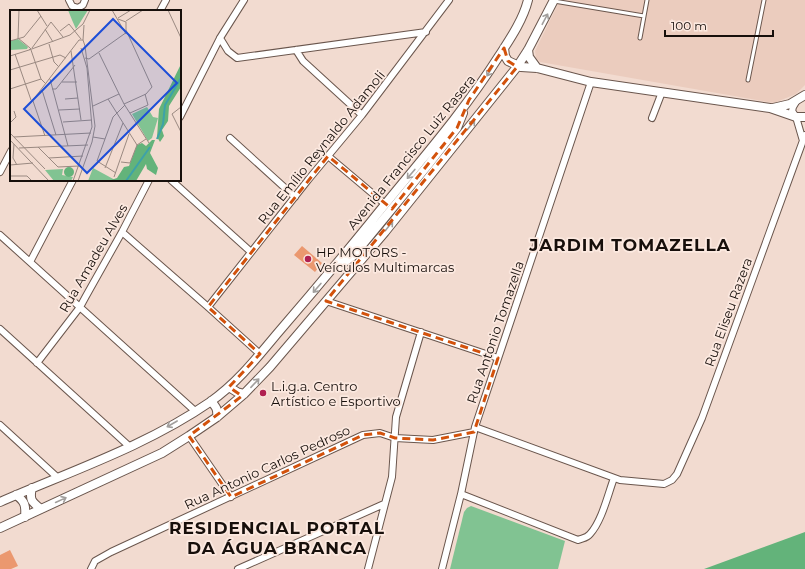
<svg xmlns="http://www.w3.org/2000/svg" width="805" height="569" font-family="Montserrat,sans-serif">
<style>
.built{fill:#ebccbe}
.green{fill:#81c392}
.forest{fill:#63b37a}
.building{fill:#eb986f}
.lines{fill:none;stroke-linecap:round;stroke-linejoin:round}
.lane-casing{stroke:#6a564d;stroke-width:5}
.street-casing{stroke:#6a564d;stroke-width:8}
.secondary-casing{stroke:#6a564d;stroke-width:10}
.lane{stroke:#fff;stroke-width:3}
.street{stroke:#fff;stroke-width:6}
.secondary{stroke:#fff;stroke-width:8}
.oneway{stroke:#a29f9d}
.marked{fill:none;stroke:#d3520c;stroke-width:3;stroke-dasharray:8 5;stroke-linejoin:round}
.poi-dot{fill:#b02051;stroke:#fce9e0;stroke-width:1.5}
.labels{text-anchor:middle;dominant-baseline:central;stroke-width:3.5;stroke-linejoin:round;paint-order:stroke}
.street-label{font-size:13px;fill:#170f0b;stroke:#fce9e0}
.poi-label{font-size:13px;fill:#170f0b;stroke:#fce9e0;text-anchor:start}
.district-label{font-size:17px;font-weight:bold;letter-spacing:1px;fill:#170f0b;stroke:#fce9e0}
.inset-river{fill:none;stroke:#3da2a9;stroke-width:2}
.inset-road{fill:none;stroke:#9a8981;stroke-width:1}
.view{fill:#1d4ed8;fill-opacity:0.15;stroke:#1d4ed8;stroke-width:2}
.inset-edge{fill:none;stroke:#170f0b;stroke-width:2}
</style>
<rect width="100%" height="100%" fill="#f2dbd0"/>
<path class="built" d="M560,0H805V85L796,94L774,103L540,62L536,58L535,51Z"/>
<path class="green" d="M471,506L565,541L558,569H450L464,512L467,508Z"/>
<path class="forest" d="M805,532V569H704Z"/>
<path class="building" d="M302,246L322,263L315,272L294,255Z
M10,550L18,566L11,569H0V555Z"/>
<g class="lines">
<g class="lane-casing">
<path id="lane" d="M554,1L644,16
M640,38L647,0
M748,80L764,0"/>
</g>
<g class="street-casing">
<path id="street" d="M69,0L72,6L78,8L83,5L85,0
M160,11L166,0
M220,38L228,51L237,58L426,32
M296,50L303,61L362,115
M796,102L793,107L792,111L796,117L803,141
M180,117L220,38L244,0
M652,118L662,92
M230,138L295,197
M328,156L385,204
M0,172L11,151
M171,180L251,252
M122,232L208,307L260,354
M0,235L195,411
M30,262L73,180
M326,301L498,358
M208,307L308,180L362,115L449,0
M0,329L130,447
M37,363L80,307L86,296L122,232L149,180
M0,425L58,478
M475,427L620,480L664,484L672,480L677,474L702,418L805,135
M189,436L231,497
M461,494L578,540C583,538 587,538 590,534C602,521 608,494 614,478
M91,569L95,561L111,552L363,435L380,433L395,438L433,440L474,432
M238,569L384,504
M368,569L392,477L396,417L421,332
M442,569L461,494L475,427L591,82"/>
</g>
<g class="secondary-casing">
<path id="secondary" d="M504,48L505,56L508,61L521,67L537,68L591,82L770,108L796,117H805
M528,50L529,57L537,68
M773,108L790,104L805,95
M339,266L353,256L428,165L457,128L463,113
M229,387L237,392L244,394
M211,401C216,407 218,409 217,417
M32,488C29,500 32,502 41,509
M16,495C25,501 26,506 25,517
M0,502C71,471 146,446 210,402C236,384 256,359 276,335C308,298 339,261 370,223C414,168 461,116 499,56C510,39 523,20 528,0
M0,528L162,453L189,436L217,417L244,394L270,367L385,232L517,67L528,50L554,0"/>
</g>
<use href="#lane" class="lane"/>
<use href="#street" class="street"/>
<use href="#secondary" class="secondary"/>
</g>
<defs><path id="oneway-shaft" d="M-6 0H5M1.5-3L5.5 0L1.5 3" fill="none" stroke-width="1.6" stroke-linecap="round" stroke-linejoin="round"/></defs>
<g class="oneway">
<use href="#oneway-shaft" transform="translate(545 19) rotate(-62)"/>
<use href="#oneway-shaft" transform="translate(490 71) rotate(122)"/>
<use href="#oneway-shaft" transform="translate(471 125) rotate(-52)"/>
<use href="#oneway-shaft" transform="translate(411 174) rotate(130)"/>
<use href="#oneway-shaft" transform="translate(389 226) rotate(-51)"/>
<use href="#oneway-shaft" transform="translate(317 288) rotate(131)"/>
<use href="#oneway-shaft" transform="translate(255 383) rotate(-47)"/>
<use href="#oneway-shaft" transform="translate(172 424) rotate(150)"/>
<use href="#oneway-shaft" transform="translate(61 500) rotate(-25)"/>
</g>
<path class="marked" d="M504,48L508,61L517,67L326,301L498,358L474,432L433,440L395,438L380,433L363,435L231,497L189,436L242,396L229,387L260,354L208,307L328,156L392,209L457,128L469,100Z"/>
<g class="poi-dot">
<circle cx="308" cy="259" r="4"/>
<circle cx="263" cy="393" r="4"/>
</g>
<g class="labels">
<g class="street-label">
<text transform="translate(321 147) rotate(-51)">Rua Emílio Reynaldo Adamoli</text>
<text transform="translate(411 152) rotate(-51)">Avenida Francisco Luiz Rasera</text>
<text transform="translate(93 258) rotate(-60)">Rua Amadeu Alves</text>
<text transform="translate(728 312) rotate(-70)">Rua Eliseu Razera</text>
<text transform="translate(495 332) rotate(-71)">Rua Antonio Tomazella</text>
<text transform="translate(267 467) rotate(-25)">Rua Antonio Carlos Pedroso</text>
</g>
<g class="poi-label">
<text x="316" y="252">HP MOTORS -<tspan x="316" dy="15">Veículos Multimarcas</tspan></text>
<text x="271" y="386">L.i.g.a. Centro<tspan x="271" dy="15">Artístico e Esportivo</tspan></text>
</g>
<g class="district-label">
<text x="630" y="245">JARDIM TOMAZELLA</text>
<text x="277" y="528">RESIDENCIAL PORTAL<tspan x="277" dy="20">DA ÁGUA BRANCA</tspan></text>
</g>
</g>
<g transform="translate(10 10)">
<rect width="171" height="171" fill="#f2dbd0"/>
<path d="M58,0H78L66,19L62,10ZM8,29L18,37L17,39L0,40V31ZM137,97L143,107L148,108L142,128L138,131L122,104ZM83,158L107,171H78ZM53,159L52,165L63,167L61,171H44L35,160Z" fill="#81c392"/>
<path d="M171,54V77L159,96L158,111L152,120L154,126L150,132L147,127L149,99ZM142,130H145L140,143L148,158L146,165L137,159L136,154L126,171H98L107,168L114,157L119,156L127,135L132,133L136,136ZM54 162a5 5 0 1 1 10 0a5 5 0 1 1-10 0Z" fill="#63b37a"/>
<path class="inset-river" d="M147,129L153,114L155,95L171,68M116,171L140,137"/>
<path class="inset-road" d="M27,0L37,16M102,0L116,24M158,0L171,28M108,8L121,0M108,9L116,12V20L142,77L136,84L114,94M116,11L133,0M35,19L43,32M50,21L59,14L71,29M8,28L20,38M8,29L9,0M73,30L74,15M0,31L14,27L31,6M39,34L44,52L49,57M21,38L19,40L60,25L73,14L80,0M22,38L41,12L53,27M21,40L31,69L36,74M61,41L71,110M89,43L114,94L139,133M5,44L21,90M0,46L19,40M75,48L79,49L117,22M0,60L50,45L56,48M40,69L58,136M52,72H67M0,79L31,69M42,79H46L65,55M32,80L46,125M55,89L68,88M98,89L127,135M23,90L69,30H73L75,36M23,91L35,126M83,96L109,84M171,97L162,104L171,122M49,100L70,99M120,103L138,95L135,84M53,112L82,110M0,113L6,107L4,101M0,123L35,159M4,127L81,123M83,127L95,129M0,130L39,171M4,134L3,148L7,155M28,137L48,157L69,156M9,138L78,135M39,148L73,146M111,152L120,153L127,135L136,129M0,155L23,153M95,158L113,113M106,163L87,151L103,107L115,95M0,166H17L22,171M104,167L119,124M63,171L82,117L77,58L71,38M68,171L82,132L85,116L75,36"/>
<path class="view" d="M103,9L167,73L77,163L14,99Z"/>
<rect width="171" height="171" class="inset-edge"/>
</g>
<path d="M665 30v6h108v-6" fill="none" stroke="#170f0b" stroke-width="2"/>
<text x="671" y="30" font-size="12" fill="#170f0b" stroke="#fce9e0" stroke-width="3" paint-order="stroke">100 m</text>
</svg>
